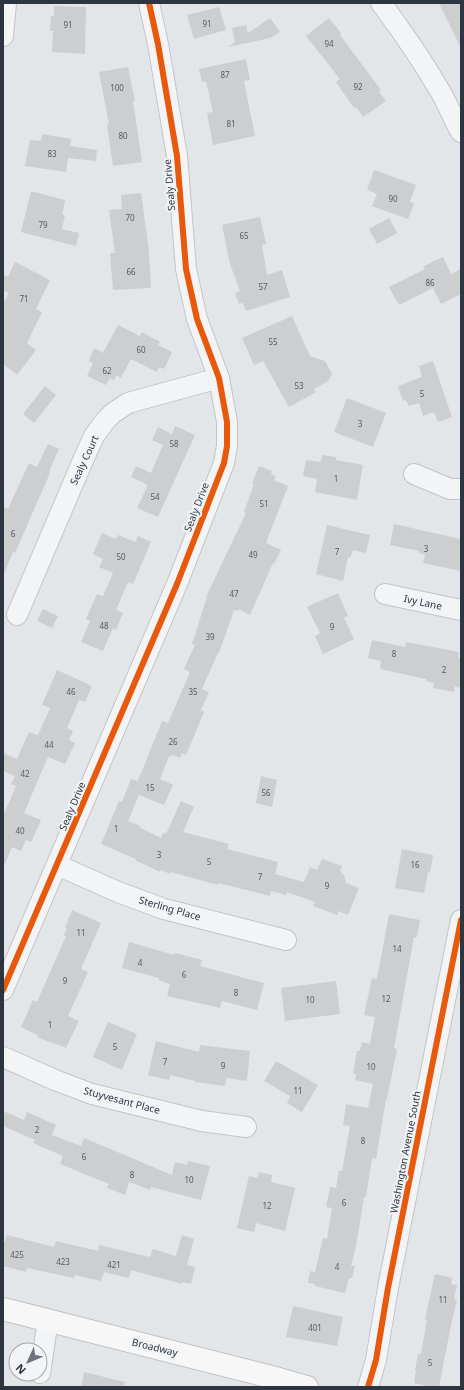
<svg xmlns="http://www.w3.org/2000/svg" width="464" height="1390" font-family="'Noto Sans',sans-serif">
<style>
.building{fill:#ccced0}
.lines{fill:none;stroke-linecap:round;stroke-linejoin:round}
.minor-casing{stroke:#c2c4c6;stroke-width:22}
.major-casing{stroke:#c0c3c5;stroke-width:24}
.minor{stroke:#f3f4f5;stroke-width:20}
.major{stroke:#f7f7f7;stroke-width:22}
.cycleway-casing{stroke:#f2f4f7;stroke-width:8}
.cycleway{stroke:#e8590c;stroke-width:6}
.labels{text-anchor:middle;dominant-baseline:central;stroke-width:4;stroke-linejoin:round;paint-order:stroke}
.number-label{font-size:8px;fill:#555c65}
.street-label{font-size:10px;fill:#2c3540;stroke:#f2f4f7}
</style>
<rect width="100%" height="100%" fill="#e3e6e8"/>
<path class="building" d="M439,3H461V48Z
M54,6L86,7L85,54L52,52L53,31H50L51,16H54Z
M219,7L226,30L194,39L187,15Z
M270,18L280,32L270,38L228,47L235,42L232,28L246,25L248,33Z
M329,18L341,33L340,35L381,90L379,92L386,101L363,117L356,107L354,108L336,82L340,79L306,36Z
M246,59L250,80L244,81L255,136L213,145L207,113L213,112L206,81L202,82L199,69Z
M128,67L135,101H133L142,162L113,166L107,125L109,124L99,72Z
M42,134L71,139L70,146L97,150L96,161L68,158L66,172L25,166L30,140L41,141Z
M374,170L416,185L410,202L414,203L408,219L372,206L377,194L367,190Z
M31,191L65,200L62,215H65L62,229L79,233L76,246L21,232Z
M141,193L149,251L151,288L113,290L110,253H115L109,210L122,209L121,195Z
M260,217L266,244L262,245L267,275L282,270L290,297L246,311L243,303L239,304L235,293L240,291L230,264L222,225Z
M389,218L397,233L377,244L369,229Z
M443,257L451,274L461,269V294L441,304L433,288L399,305L389,287L425,269L424,266Z
M15,262L50,280L36,309L42,312L27,343L36,350L17,375L3,364V304L9,293L3,290V275L8,277Z
M292,316L310,356L325,361L332,374L328,381L314,389L316,392L289,407L263,361L254,365L242,338Z
M118,325L140,336L142,332L160,342L158,345L172,352L164,369L159,367L157,372L131,359L121,378L116,375L114,380L110,378L106,385L87,376L93,363L89,361L94,348L103,353Z
M433,361L452,417L438,422L434,412L423,416L419,403L409,406L406,400L403,401L398,386L422,377L419,366Z
M45,386L56,395L34,423L23,414Z
M347,398L386,413L373,447L334,432Z
M175,426L195,435L158,517L137,508L148,485L131,477L136,466L151,473L163,445L152,440L158,427L172,434Z
M48,444L59,449L49,472L50,473L15,553L13,552L3,576V507L8,509L29,463L37,467Z
M322,455L336,457V460L363,465L357,500L315,492L317,479L303,476L306,460L321,462Z
M259,466L272,471L271,474L276,476L274,480L288,486L266,543L281,550L274,564L273,563L250,615L239,609L238,611L234,610L219,653H218L202,689L209,692L201,710L204,712L186,755L182,753L180,758L172,755L171,757L169,756L160,779L173,785L164,805L139,795L128,821L140,826L139,827L161,838L163,833L166,834L181,801L194,807L183,832L229,844L227,849L278,862L275,874L304,882L310,867L317,870L322,859L342,866L340,871L344,875L346,883L359,888L348,915L338,911L337,915L313,906L315,902L287,892L286,895L271,891L270,896L218,883V885L171,872L170,874L161,870L160,872L135,860L136,859L101,844L119,801L122,802L131,779L138,781L162,721L168,723L190,672L184,669L195,645L192,644L207,597H206L246,513L244,512L254,484H252Z
M394,524L461,539V571L423,563L425,555L419,553V551L390,545Z
M327,525L370,535L366,553L353,550L350,558L348,557L343,581L316,574Z
M102,533L116,539L118,535L135,542L138,536L151,542L133,584L128,582L116,610L123,613L116,630L113,628L103,651L81,642L90,621L86,619L97,594L103,596L113,573L99,567L103,559L93,554Z
M338,593L348,616L344,618L354,639L323,654L315,636L320,633L307,607Z
M43,609L58,616L52,628L37,621Z
M372,640L405,647L406,642L459,652L458,657L461,658V688L455,686L454,692L433,688L434,683L426,681V679L380,669L381,661L368,658Z
M57,670L92,686L85,702L79,700L67,728L73,731L69,740L75,743L65,764L48,757L24,813L41,820L31,842L26,840L21,851L12,847L3,868V816L16,786L11,784L15,776L3,771V753L17,759L29,732L38,735L50,708L42,705Z
M261,776L277,780L272,807L256,803Z
M402,849L433,855L430,873L428,872L424,893L395,888Z
M72,910L101,923L81,969L88,972L68,1016L79,1021L66,1048L57,1044V1045L37,1037V1035L21,1027L33,1000L37,1002L66,936H64L67,928L65,927Z
M389,914L420,920L417,937H414L394,1048L397,1049L387,1099H386L376,1159L372,1158L366,1197H364L356,1246L351,1266H355L352,1278H349L345,1293L315,1286V1284L308,1283L310,1271L315,1272L323,1238L327,1239L332,1208L326,1207L330,1187L336,1188L339,1171H342L350,1126L343,1125L346,1104L368,1108L373,1084L355,1080L356,1074L353,1073L357,1051H360L362,1042L370,1044L375,1017L364,1015L372,978L377,979Z
M129,942L174,955L175,953L202,960L200,966L264,983L257,1010L222,1001L220,1008L167,996L170,984L159,980V978L122,968Z
M336,981L340,1014L285,1021L281,988Z
M108,1022L137,1034L122,1070L93,1057Z
M156,1041L199,1052L200,1045L250,1051L247,1081L226,1078L225,1086L195,1082V1081L170,1075L169,1080L148,1075Z
M276,1061L318,1085L302,1112L287,1103L290,1096L264,1081Z
M3,1111L24,1120L27,1112L56,1125L52,1135L81,1146L84,1138L172,1175L175,1162L187,1165L188,1161L210,1166L201,1200L151,1187L150,1190L129,1182L125,1195L107,1188L109,1184L60,1164L63,1156L33,1143L35,1140L3,1126Z
M259,1172L272,1175L271,1182L295,1188L285,1231L256,1223L254,1232L237,1228L249,1176L257,1178Z
M7,1235L54,1247L56,1241L98,1251L99,1245L150,1257L153,1249L176,1256L182,1235L194,1239L187,1265L195,1267L191,1284L182,1282V1284L131,1270L129,1278L104,1272L101,1281L75,1275L74,1278L27,1268L26,1272L3,1266V1241L5,1242Z
M435,1274L452,1278L451,1284L457,1285L454,1299L457,1300L451,1325L439,1387H432L414,1383L416,1371L415,1370L418,1354H421L427,1320L425,1319Z
M293,1306L343,1317L337,1346L286,1337Z
M84,1372L125,1382L124,1387H81Z"/>
<g class="lines">
<g class="minor-casing">
<path id="minor" d="M381,3C402,31 422,60 440,91C448,104 453,119 461,132
M3,36L6,3
M414,474L450,489H461
M385,594L461,610
M17,615L84,458L94,436L105,421L113,413L128,403L219,378
M57,865L118,892L164,909L286,940
M3,990L177,584L224,463L227,446V422L219,378L197,319L186,269L177,156L158,44L149,3
M3,1057L55,1080L92,1094L202,1121L246,1127
M40,1373L48,1320
M368,1387L376,1360L388,1288L461,920"/>
</g>
<g class="major-casing">
<path id="major" d="M3,1309L279,1379L307,1387"/>
</g>
<use href="#minor" class="minor"/>
<use href="#major" class="major"/>
<g class="cycleway-casing">
<path id="cycleway" d="M3,990L177,584L224,463L227,446V422L219,378L197,319L186,269L177,156L158,44L149,3
M368,1387L376,1360L388,1288L461,920"/>
</g>
<use href="#cycleway" class="cycleway"/>
</g>
<g class="labels">
<g class="number-label">
<text x="207" y="23">91</text>
<text x="68" y="24">91</text>
<text x="329" y="43">94</text>
<text x="225" y="74">87</text>
<text x="358" y="86">92</text>
<text x="117" y="87">100</text>
<text x="231" y="123">81</text>
<text x="123" y="135">80</text>
<text x="52" y="153">83</text>
<text x="393" y="198">90</text>
<text x="130" y="217">70</text>
<text x="43" y="224">79</text>
<text x="244" y="235">65</text>
<text x="131" y="271">66</text>
<text x="430" y="282">86</text>
<text x="263" y="286">57</text>
<text x="24" y="298">71</text>
<text x="273" y="341">55</text>
<text x="141" y="349">60</text>
<text x="107" y="370">62</text>
<text x="299" y="385">53</text>
<text x="422" y="393">5</text>
<text x="360" y="423">3</text>
<text x="174" y="443">58</text>
<text x="336" y="478">1</text>
<text x="155" y="496">54</text>
<text x="264" y="503">51</text>
<text x="13" y="533">6</text>
<text x="426" y="548">3</text>
<text x="337" y="551">7</text>
<text x="253" y="554">49</text>
<text x="121" y="556">50</text>
<text x="234" y="593">47</text>
<text x="104" y="625">48</text>
<text x="332" y="626">9</text>
<text x="210" y="636">39</text>
<text x="394" y="653">8</text>
<text x="444" y="669">2</text>
<text x="71" y="691">46</text>
<text x="193" y="691">35</text>
<text x="173" y="741">26</text>
<text x="49" y="744">44</text>
<text x="25" y="773">42</text>
<text x="150" y="787">15</text>
<text x="266" y="792">56</text>
<text x="116" y="828">1</text>
<text x="20" y="830">40</text>
<text x="159" y="854">3</text>
<text x="209" y="861">5</text>
<text x="415" y="864">16</text>
<text x="260" y="876">7</text>
<text x="327" y="885">9</text>
<text x="81" y="932">11</text>
<text x="397" y="948">14</text>
<text x="140" y="962">4</text>
<text x="184" y="974">6</text>
<text x="65" y="980">9</text>
<text x="236" y="992">8</text>
<text x="386" y="998">12</text>
<text x="310" y="999">10</text>
<text x="50" y="1024">1</text>
<text x="115" y="1046">5</text>
<text x="165" y="1061">7</text>
<text x="223" y="1065">9</text>
<text x="371" y="1066">10</text>
<text x="298" y="1090">11</text>
<text x="37" y="1129">2</text>
<text x="363" y="1140">8</text>
<text x="84" y="1156">6</text>
<text x="132" y="1174">8</text>
<text x="189" y="1179">10</text>
<text x="344" y="1202">6</text>
<text x="267" y="1205">12</text>
<text x="17" y="1254">425</text>
<text x="63" y="1261">423</text>
<text x="114" y="1264">421</text>
<text x="337" y="1266">4</text>
<text x="443" y="1299">11</text>
<text x="315" y="1327">401</text>
<text x="430" y="1362">5</text>
</g>
<g class="street-label">
<text transform="translate(169 185) rotate(-95)">Sealy Drive</text>
<text transform="translate(84 460) rotate(-65)">Sealy Court</text>
<text transform="translate(196 507) rotate(-69)">Sealy Drive</text>
<text transform="translate(423 602) rotate(12)">Ivy Lane</text>
<text transform="translate(72 806) rotate(-67)">Sealy Drive</text>
<text transform="translate(170 908) rotate(16)">Sterling Place</text>
<text transform="translate(122 1100) rotate(15)">Stuyvesant Place</text>
<text transform="translate(405 1152) rotate(-79)">Washington Avenue South</text>
<text transform="translate(155 1347) rotate(14)">Broadway</text>
</g>
</g>
<rect width="464" height="1390" fill="none" stroke="#2c3540" stroke-width="8"/>
<g transform="translate(28 1362) rotate(226)"><circle r="19" fill="#f2f4f7" stroke="#a3a8ae"/>
<path d="M0-3L7 15L0 10L-7 15Z" fill="#6c737b"/>
<text y="-6" font-size="11" font-weight="bold" text-anchor="middle" fill="#2c3540">N</text>
</g>
</svg>
